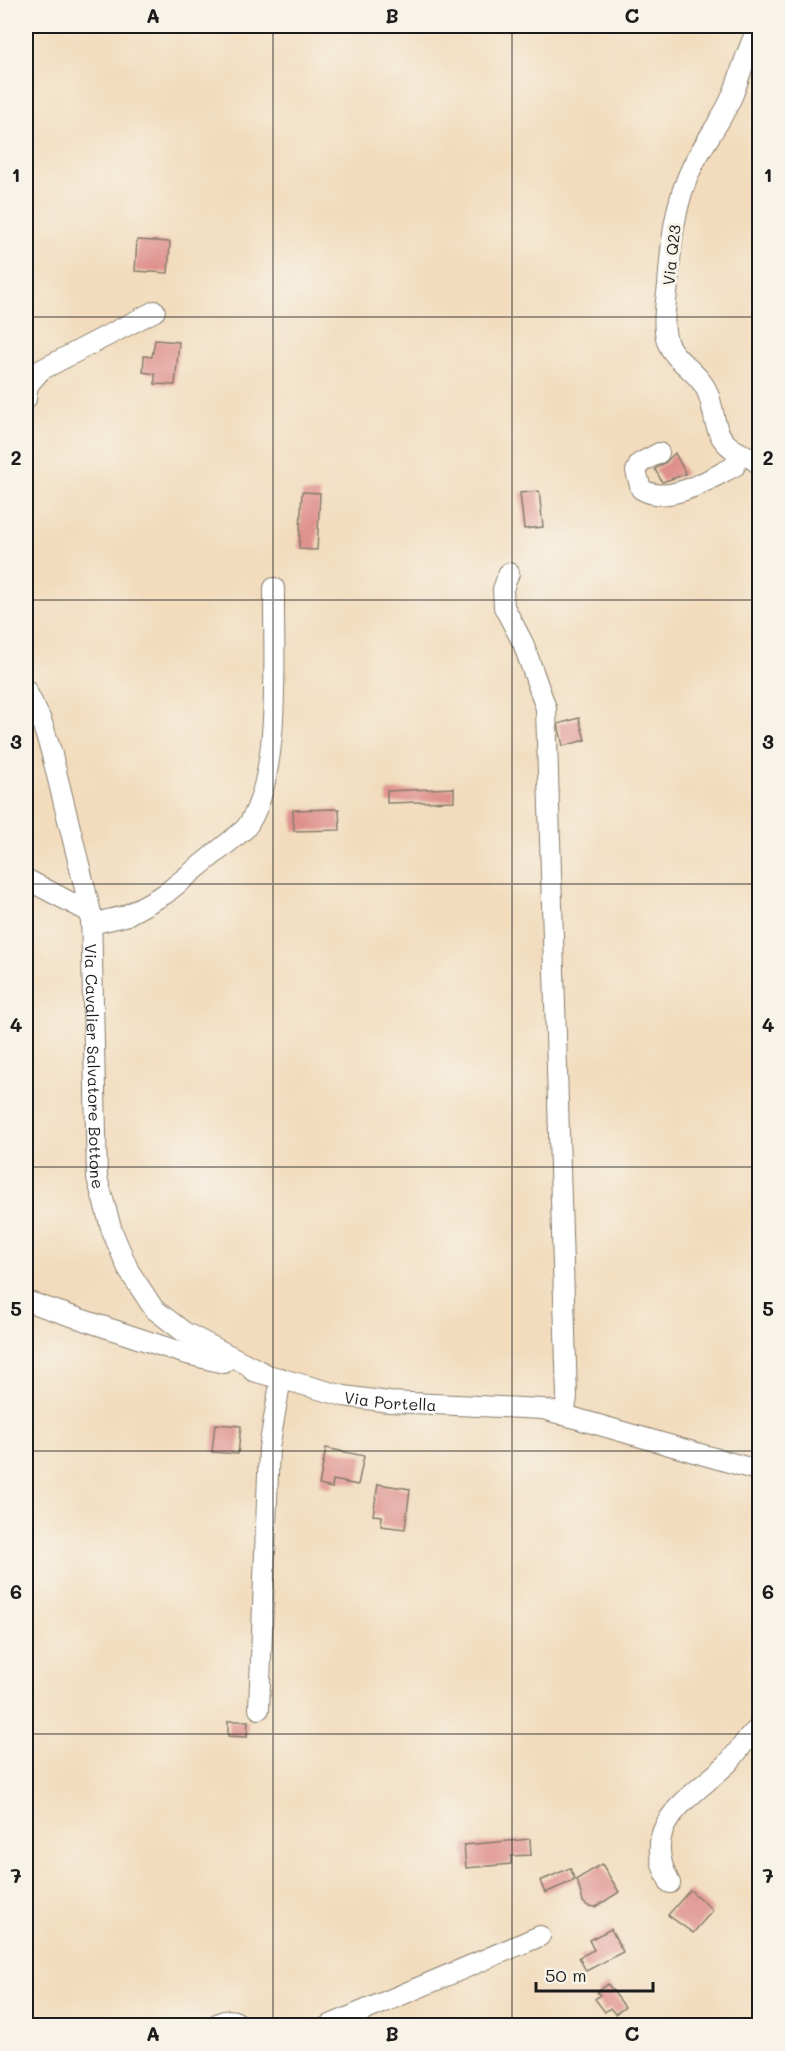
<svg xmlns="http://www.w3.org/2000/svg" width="785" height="2051" font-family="Mali,sans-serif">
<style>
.building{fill:#df918d}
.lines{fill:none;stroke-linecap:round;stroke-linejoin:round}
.minor-casing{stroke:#877c6c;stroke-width:22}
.minor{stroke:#fff;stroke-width:20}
.grid{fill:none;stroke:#1c1c1c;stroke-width:1.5;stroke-opacity:0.55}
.labels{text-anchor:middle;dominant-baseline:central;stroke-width:6;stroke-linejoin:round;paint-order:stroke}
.street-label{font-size:16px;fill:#1c1c1c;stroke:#f7f3e8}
.neatline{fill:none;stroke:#1c1c1c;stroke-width:2}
.grid-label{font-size:20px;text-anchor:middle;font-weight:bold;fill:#1c1c1c}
</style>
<rect width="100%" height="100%" fill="#f7f3e8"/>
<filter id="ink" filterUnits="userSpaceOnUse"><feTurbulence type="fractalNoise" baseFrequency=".0167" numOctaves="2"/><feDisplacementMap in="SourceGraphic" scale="12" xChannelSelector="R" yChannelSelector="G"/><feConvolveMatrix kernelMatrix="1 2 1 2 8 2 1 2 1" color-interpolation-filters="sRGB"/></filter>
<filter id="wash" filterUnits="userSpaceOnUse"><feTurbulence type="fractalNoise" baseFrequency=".008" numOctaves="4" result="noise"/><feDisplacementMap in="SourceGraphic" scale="24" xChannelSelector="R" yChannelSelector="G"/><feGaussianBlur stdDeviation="1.35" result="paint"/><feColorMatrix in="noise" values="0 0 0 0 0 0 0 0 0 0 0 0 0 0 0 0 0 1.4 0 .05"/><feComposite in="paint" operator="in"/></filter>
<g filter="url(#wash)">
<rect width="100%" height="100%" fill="#f2dcbd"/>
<g id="blocks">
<path class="building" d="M137,240L170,242L168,273L135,271Z
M155,340L179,342L175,385L155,384V374L143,372L144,356L152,357Z
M675,453L686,474L662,482L655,469L665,463Z
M539,491L543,527L524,529L520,493Z
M302,492L320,493L317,550L299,549Z
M579,718L585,740L563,746L558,724Z
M454,788V801L387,803V791Z
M339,809L340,830L294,831L293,810Z
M215,1424L241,1426L238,1454L212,1452Z
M326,1448L364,1456L358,1485L333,1480L332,1488L319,1485Z
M378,1484L410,1489L405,1529L381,1526L382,1516L373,1515Z
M228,1721H248L247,1737L228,1736Z
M530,1839L531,1855L511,1856V1864L466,1868L464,1845Z
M602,1864L619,1892L596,1907L588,1906L583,1902L577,1879Z
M570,1868L575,1880L545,1893L540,1881Z
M690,1890L713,1910L693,1933L668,1915Z
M611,1929L623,1952L586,1971L579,1957L594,1950L589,1940Z
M608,1984L625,2007L615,2014L610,2008L605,2012L595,1999L600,1995L597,1992Z"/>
</g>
</g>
<g filter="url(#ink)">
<use href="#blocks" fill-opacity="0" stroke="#877c6c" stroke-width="1.5"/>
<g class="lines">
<g class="minor-casing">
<g id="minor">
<path d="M759,26C747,48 742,71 733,94C723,119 705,141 693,165C674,203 671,244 668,285C666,303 661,326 668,344C676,362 697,371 706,389C715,406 712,430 727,444C737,455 751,454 760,466"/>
<path d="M26,399L28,385L41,370L155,311"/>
<path d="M659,453L640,463L636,471L641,489C669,506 709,479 735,466L738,453"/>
<path d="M509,573L503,589L504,607L523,643L546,708L567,1397L564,1415"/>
<path id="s1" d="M26,690L41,720L51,751L91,913L97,1178L112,1231L129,1271L154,1309L184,1332L264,1373"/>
<path d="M26,879L91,913"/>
<path d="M91,924L125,916L165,894L245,829C283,781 273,650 274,588"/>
<path d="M26,1301L183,1353L224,1363"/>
<path id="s2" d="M253,1371L344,1396L389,1402L543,1409L760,1471"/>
<path d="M259,1709L269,1448L281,1378"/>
<path d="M670,1883C638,1825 687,1801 726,1765C738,1753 746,1737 760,1727"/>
<path d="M214,2026C222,2020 234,2017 241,2026"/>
<path d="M328,2026L540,1936"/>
</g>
</g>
<use href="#minor" class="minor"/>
</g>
</g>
<path class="grid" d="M273,26V2026M512,26V2026M26,317H760M26,600H760M26,884H760M26,1167H760M26,1451H760M26,1734H760"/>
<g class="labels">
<g class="street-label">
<text transform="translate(671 255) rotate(-84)">Via Q23</text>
<text stroke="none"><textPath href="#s1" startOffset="386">Via Cavalier Salvatore Bottone</textPath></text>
<text stroke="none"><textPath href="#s2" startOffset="141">Via Portella</textPath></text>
</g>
</g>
<rect width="785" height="2051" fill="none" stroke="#f7f3e8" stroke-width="66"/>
<path d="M536 1982v9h117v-9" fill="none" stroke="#1c1c1c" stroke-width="3"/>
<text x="545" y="1982" font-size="18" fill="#1c1c1c" stroke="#f7f3e8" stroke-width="4.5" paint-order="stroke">50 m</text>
<rect x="33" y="33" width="719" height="1985" class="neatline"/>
<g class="grid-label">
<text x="153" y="23">A</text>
<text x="392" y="23">B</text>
<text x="632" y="23">C</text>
<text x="16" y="182">1</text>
<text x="768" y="182">1</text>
<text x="16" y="465">2</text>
<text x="768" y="465">2</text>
<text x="16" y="749">3</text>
<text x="768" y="749">3</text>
<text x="16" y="1032">4</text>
<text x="768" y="1032">4</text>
<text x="16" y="1316">5</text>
<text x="768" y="1316">5</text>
<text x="16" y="1599">6</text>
<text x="768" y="1599">6</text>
<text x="16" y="1883">7</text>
<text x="768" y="1883">7</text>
<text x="153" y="2041">A</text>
<text x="392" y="2041">B</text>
<text x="632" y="2041">C</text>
</g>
</svg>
